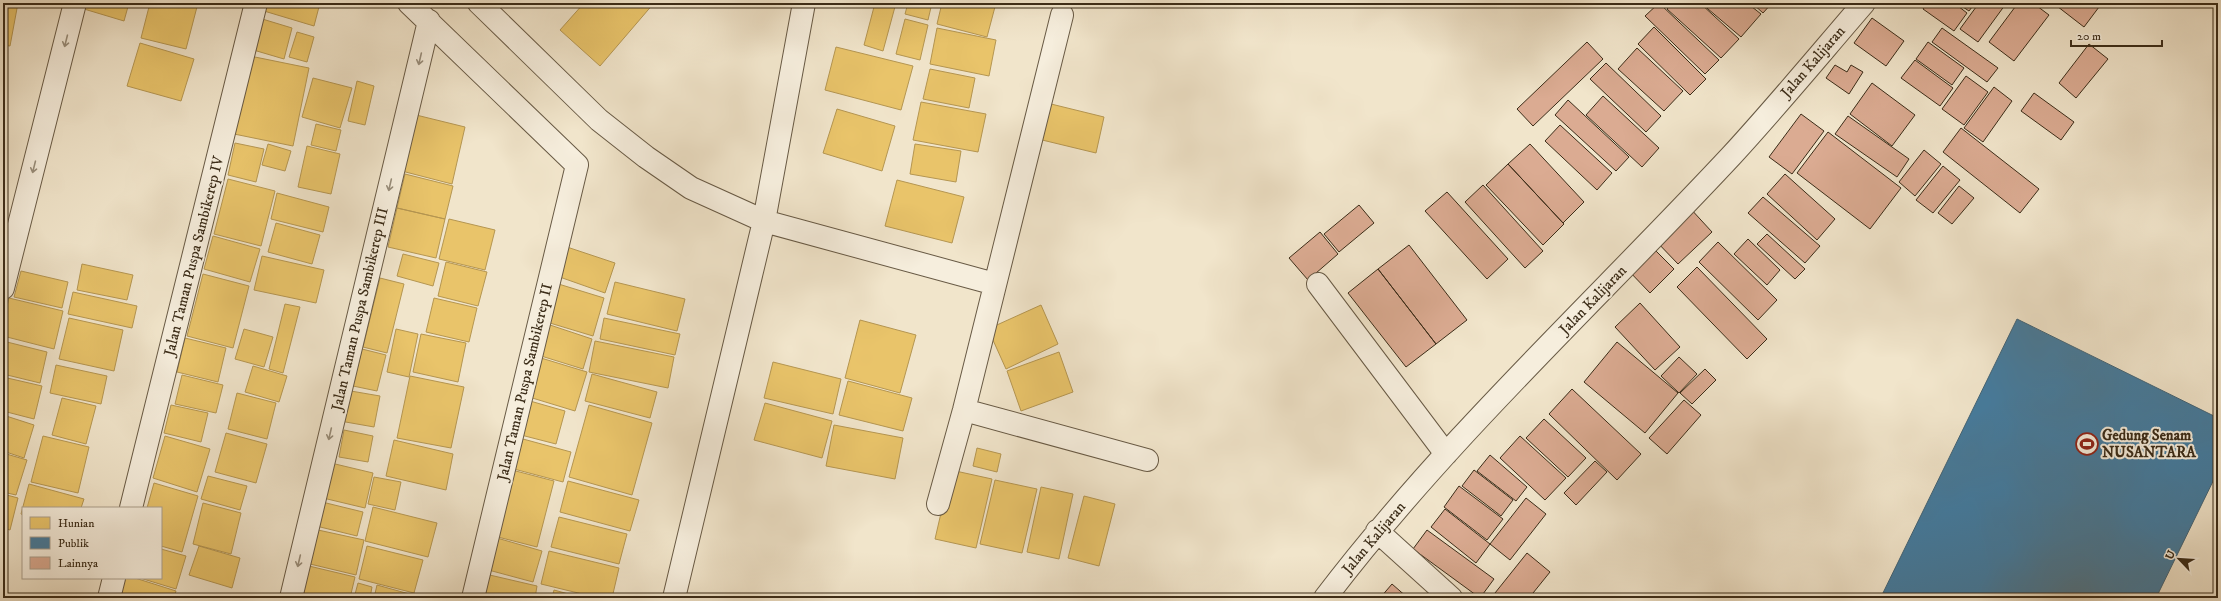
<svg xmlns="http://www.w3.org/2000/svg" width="2221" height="601" font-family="'IM FELL DW Pica',serif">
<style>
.homes{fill:#e9c46a;stroke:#b59651}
.public{fill:#457b9d;stroke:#426375}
.building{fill:#dbab92;stroke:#3b2c18}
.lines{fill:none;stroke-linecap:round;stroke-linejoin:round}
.minor-casing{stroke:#685a45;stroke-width:24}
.minor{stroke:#f6eedd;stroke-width:22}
.oneway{stroke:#988d7a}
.labels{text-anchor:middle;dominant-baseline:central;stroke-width:4;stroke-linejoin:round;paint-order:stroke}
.street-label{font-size:15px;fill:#3b2c18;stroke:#f6eedd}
.poi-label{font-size:15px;font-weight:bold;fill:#3b2c18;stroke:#f6eedd;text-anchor:start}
</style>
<rect width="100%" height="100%" fill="#f1e5cb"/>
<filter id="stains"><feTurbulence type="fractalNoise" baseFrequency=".005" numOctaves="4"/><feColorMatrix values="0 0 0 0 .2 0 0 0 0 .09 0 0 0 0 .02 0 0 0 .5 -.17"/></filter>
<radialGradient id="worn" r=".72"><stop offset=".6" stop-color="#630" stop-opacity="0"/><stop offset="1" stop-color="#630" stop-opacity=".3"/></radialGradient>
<path class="homes" d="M3,3H18L10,46L3,45Z
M86,3H129L124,21L84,9Z
M150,3H198L186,49L141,38Z
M267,3H320L314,26L264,11Z
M584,3H654L600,66L560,30Z
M875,3H896L883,51L864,45Z
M908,3H932L928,20L905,14Z
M942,3H996L987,37L937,24Z
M259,18L292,28L284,59L250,49Z
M905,19L928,25L920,60L896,54Z
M937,28L996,40L989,76L930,64Z
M297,32L314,37L307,62L289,57Z
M140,43L194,59L181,101L127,86Z
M836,47L913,66L901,110L825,90Z
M250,56L309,68L293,146L234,134Z
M930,69L975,78L969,108L923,99Z
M313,78L352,88L340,128L302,117Z
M357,81L374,86L365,125L348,121Z
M921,102L986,114L978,152L913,140Z
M1047,103L1104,117L1096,153L1038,139Z
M837,109L895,126L882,171L823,153Z
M408,113L465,127L452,184L394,169Z
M316,124L341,130L336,151L311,145Z
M235,143L264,149L256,182L228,175Z
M268,144L291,151L285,171L262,165Z
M915,144L961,151L956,182L910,174Z
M307,146L340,154L331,194L298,187Z
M405,174L453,186L445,219L397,208Z
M228,179L275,191L261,246L214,234Z
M897,180L964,197L952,243L885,226Z
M277,193L329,207L323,232L271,219Z
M397,208L445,219L436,258L388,247Z
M449,219L495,230L485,270L439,259Z
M276,223L320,235L312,264L268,252Z
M213,236L260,249L250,282L204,269Z
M564,246L615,263L605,293L554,275Z
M403,254L439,263L433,286L397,276Z
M262,256L324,270L316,303L254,290Z
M446,262L487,272L478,306L438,296Z
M82,264L133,275L127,300L77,290Z
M21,271L68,282L62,308L14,297Z
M203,274L249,286L233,348L187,336Z
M380,278L404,284L387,353L363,347Z
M552,282L604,298L593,336L540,320Z
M615,282L685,299L677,331L607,314Z
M73,292L137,306L132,328L68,314Z
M9,298L63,311L54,349L3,336V322Z
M434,298L477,308L469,342L426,332Z
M285,304L300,307L283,373L269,369Z
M1041,305L1058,344L1006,369L988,329Z
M69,318L123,330L114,371L59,359Z
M604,318L680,334L675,355L600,339Z
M860,320L916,335L900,393L845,378Z
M547,324L592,339L583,369L538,355Z
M244,329L273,337L264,367L235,359Z
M396,329L418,334L409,377L387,372Z
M421,334L466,343L458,382L413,372Z
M185,338L226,348L218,382L177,372Z
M3,341L47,352L40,383L3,374Z
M595,341L674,357L668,388L589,372Z
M362,349L386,355L377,391L353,386Z
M1059,352L1073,392L1021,411L1007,371Z
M541,358L587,372L575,411L529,397Z
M773,362L841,379L833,414L764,398Z
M56,365L107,376L101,404L50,393Z
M253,366L287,376L279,402L245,392Z
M592,374L657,392L650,418L585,401Z
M182,375L223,385L216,413L175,404Z
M410,376L464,387L451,448L397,438Z
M3,377L42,386L34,419L3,411Z
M848,381L912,398L903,431L839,415Z
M345,390L380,396L374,427L340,421Z
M237,393L276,403L267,439L228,429Z
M62,398L96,406L86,444L52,435Z
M530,401L565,411L556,444L521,435Z
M765,403L832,421L822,458L754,440Z
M171,405L208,413L201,442L164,433Z
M589,405L652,423L632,495L569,477Z
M3,415L34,425L24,458L3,451Z
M834,425L903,438L895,479L826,466Z
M344,430L373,436L368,462L339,457Z
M226,433L267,444L256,483L215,472Z
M43,436L89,447L78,493L31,482Z
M165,436L210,449L197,492L153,478Z
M523,439L571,452L563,482L514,469Z
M394,440L453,454L446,490L386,476Z
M977,448L1001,454L997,472L973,466Z
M3,453L27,460L16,495L3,492Z
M331,463L373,473L365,508L323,498Z
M512,470L554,481L537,547L494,536Z
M951,470L992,479L976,548L935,539Z
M208,476L247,486L240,510L201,499Z
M374,477L401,482L395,510L368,504Z
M995,480L1037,489L1022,553L980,544Z
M568,481L639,500L630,531L560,512Z
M154,483L198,496L182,552L161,546V508H147Z
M29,484L84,499L81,508H23V515L21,514Z
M1041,487L1073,494L1059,559L1027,552Z
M3,494L18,498L10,530L3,528Z
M1084,496L1115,504L1099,566L1068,558Z
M318,501L363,512L357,536L312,525Z
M203,503L241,513L231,554L193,544Z
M373,507L437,523L428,557L365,541Z
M559,517L627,534L619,564L551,547Z
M318,530L364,540L356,575L310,564Z
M490,536L542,551L533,582L481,568Z
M199,546L240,558L232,588L189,575Z
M367,546L423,560L414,593L359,579Z
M161,549L186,556L176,589L140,578H161Z
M549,551L619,568L612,598H599L541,584Z
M309,566L355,577L350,598H302Z
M481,573L537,586L535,598H475Z
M124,578H135L176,591L174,598H118Z
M358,583L372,587L370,598H354Z
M377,585L413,595L412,598H374Z
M554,590L583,598H552Z"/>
<path class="public" d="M2017,319L2218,418V471L2156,598L1881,597Z"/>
<path class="building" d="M1659,3L1719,60L1705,74L1645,16Z
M1672,3H1700L1739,39L1721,58L1667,9Z
M1701,3H1747L1761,14L1741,37Z
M1752,3H1772L1763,13Z
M1927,3H1954L1967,13L1954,31L1923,9Z
M1957,3H1975L1969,11Z
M1979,3H2002L2005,5L1978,42L1960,29Z
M2018,3H2033L2049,15L2014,61L1989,42Z
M2053,3H2102L2084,27Z
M1872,18L1904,41L1886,66L1854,43Z
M1654,27L1706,79L1690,95L1638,44Z
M1942,28L1998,68L1987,82L1932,42Z
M1587,42L1603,59L1533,126L1517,109Z
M1928,42L1964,68L1952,85L1916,59Z
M2089,44L2108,59L2076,98L2059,83Z
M1637,48L1683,91L1664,111L1618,69Z
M1915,60L1953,88L1940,106L1901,78Z
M1606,63L1661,116L1646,132L1590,79Z
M1835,65L1847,72L1851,65L1863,72L1849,94L1826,78Z
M1966,76L1988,92L1964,125L1942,109Z
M1872,83L1915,115L1892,146L1850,114Z
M1994,87L2012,101L1983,142L1964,128Z
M2034,93L2074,122L2061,140L2021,111Z
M1603,96L1659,148L1642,167L1586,115Z
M1568,100L1629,157L1616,171L1555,115Z
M1801,114L1824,131L1792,174L1769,157Z
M1848,116L1909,159L1897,177L1835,134Z
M1560,125L1612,173L1597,190L1545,141Z
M1961,128L2039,189L2020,213L1943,152Z
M1828,132L1901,188L1870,229L1797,173Z
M1530,144L1584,202L1563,223L1508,164Z
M1924,150L1941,164L1915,196L1899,182Z
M1508,164L1564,224L1543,245L1486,185Z
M1943,166L1960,180L1933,213L1916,200Z
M1785,174L1835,219L1817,240L1767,194Z
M1483,185L1543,251L1525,268L1465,202Z
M1959,186L1974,198L1952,224L1938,213Z
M1447,192L1508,259L1487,279L1425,211Z
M1763,197L1820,246L1805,263L1748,213Z
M1359,205L1374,223L1339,252L1324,234Z
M1689,207L1712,232L1678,264L1655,240Z
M1320,232L1338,254L1308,280L1289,258Z
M1767,234L1805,269L1795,279L1757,244Z
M1748,239L1780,270L1767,285L1734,254Z
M1718,242L1777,300L1758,320L1699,262Z
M1409,245L1467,320L1436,344L1378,269Z
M1650,245L1674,269L1650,293L1627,269Z
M1697,267L1767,339L1747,359L1677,287Z
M1378,269L1436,344L1406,367L1348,293Z
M1640,303L1680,347L1655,370L1615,327Z
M1617,342L1678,393L1645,433L1584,382Z
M1679,357L1697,374L1679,393L1661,376Z
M1705,369L1716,380L1692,404L1680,393Z
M1572,389L1641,454L1617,480L1549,414Z
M1684,400L1701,415L1667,454L1649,438Z
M1544,419L1586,458L1568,477L1526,438Z
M1520,436L1566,478L1545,500L1500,458Z
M1490,455L1527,487L1516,501L1477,471Z
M1595,461L1607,472L1576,505L1564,493Z
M1474,470L1513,500L1501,516L1462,486Z
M1459,486L1503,519L1487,540L1444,507Z
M1526,498L1546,514L1510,560L1490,544Z
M1445,509L1490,544L1476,563L1431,527Z
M1427,530L1494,579L1480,598L1413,549Z
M1527,553L1550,572L1529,598H1491Z
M1392,584L1408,598H1380Z"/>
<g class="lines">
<g class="minor-casing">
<path id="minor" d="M409,3L577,165L473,598
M479,3L599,120L646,157L691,188L764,221L995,284
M1318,284L1446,454
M3,288L75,3
M964,410L1147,460
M938,504L964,410L1062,15
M131,508L256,3
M1377,531L1451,598
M109,598L114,578
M291,598L429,21
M674,598L764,221L804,3
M1325,598C1446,439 1595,302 1732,155C1777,106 1820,54 1864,3"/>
</g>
<use href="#minor" class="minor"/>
</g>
<defs><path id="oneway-shaft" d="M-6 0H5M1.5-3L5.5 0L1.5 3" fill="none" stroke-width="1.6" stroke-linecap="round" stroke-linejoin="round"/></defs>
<g class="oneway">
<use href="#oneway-shaft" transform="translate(66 41) rotate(104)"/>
<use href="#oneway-shaft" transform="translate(420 59) rotate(103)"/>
<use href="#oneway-shaft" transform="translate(34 167) rotate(104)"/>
<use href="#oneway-shaft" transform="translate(390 185) rotate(103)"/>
<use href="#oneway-shaft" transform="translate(330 434) rotate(103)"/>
<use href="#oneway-shaft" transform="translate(299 561) rotate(103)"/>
</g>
<defs>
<g id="stadium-ring" transform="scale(1.15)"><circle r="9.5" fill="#f6eedd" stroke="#8f2418" stroke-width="1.5"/><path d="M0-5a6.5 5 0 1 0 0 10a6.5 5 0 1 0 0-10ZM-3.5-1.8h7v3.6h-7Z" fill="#8f2418"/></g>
</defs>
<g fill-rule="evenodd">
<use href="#stadium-ring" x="2087" y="444"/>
</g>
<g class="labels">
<g class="street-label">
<text transform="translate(1813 62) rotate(-49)">Jalan Kalijaran</text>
<text transform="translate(194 256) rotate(-76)">Jalan Taman Puspa Sambikerep IV</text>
<text transform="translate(1593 300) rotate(-46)">Jalan Kalijaran</text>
<text transform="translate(360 309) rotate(-77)">Jalan Taman Puspa Sambikerep III</text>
<text transform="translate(525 382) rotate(-77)">Jalan Taman Puspa Sambikerep II</text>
<text transform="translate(1374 538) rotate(-50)">Jalan Kalijaran</text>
</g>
<g class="poi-label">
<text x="2102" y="435">Gedung Senam<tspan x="2102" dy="17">NUSANTARA</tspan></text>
</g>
</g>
<rect width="2221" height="601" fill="none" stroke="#f1e5cb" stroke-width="16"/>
<rect x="4" y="4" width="2213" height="593" fill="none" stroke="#3b2c18" stroke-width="2"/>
<rect x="8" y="8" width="2205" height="585" fill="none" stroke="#3b2c18"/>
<rect x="22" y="507" width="140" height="72" fill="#f6eedd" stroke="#aba08e"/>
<rect x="30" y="517" width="20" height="12" fill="#e9c46a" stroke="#aba08e"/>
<text x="58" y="527" font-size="12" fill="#3b2c18">Hunian</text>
<rect x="30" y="537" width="20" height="12" fill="#457b9d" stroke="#aba08e"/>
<text x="58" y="547" font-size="12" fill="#3b2c18">Publik</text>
<rect x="30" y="557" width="20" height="12" fill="#dbab92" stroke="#aba08e"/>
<text x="58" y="567" font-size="12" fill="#3b2c18">Lainnya</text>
<g transform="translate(2179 559) rotate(295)" stroke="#f6eedd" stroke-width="3" paint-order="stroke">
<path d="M0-3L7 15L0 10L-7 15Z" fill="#3b2c18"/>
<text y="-6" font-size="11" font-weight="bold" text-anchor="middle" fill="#3b2c18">U</text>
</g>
<path d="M2071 40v6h91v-6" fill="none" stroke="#3b2c18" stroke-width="2"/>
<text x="2077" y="40" font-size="12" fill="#3b2c18" stroke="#f6eedd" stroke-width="3" paint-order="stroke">20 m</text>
<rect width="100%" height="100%" filter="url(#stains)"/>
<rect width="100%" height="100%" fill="url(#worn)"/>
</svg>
